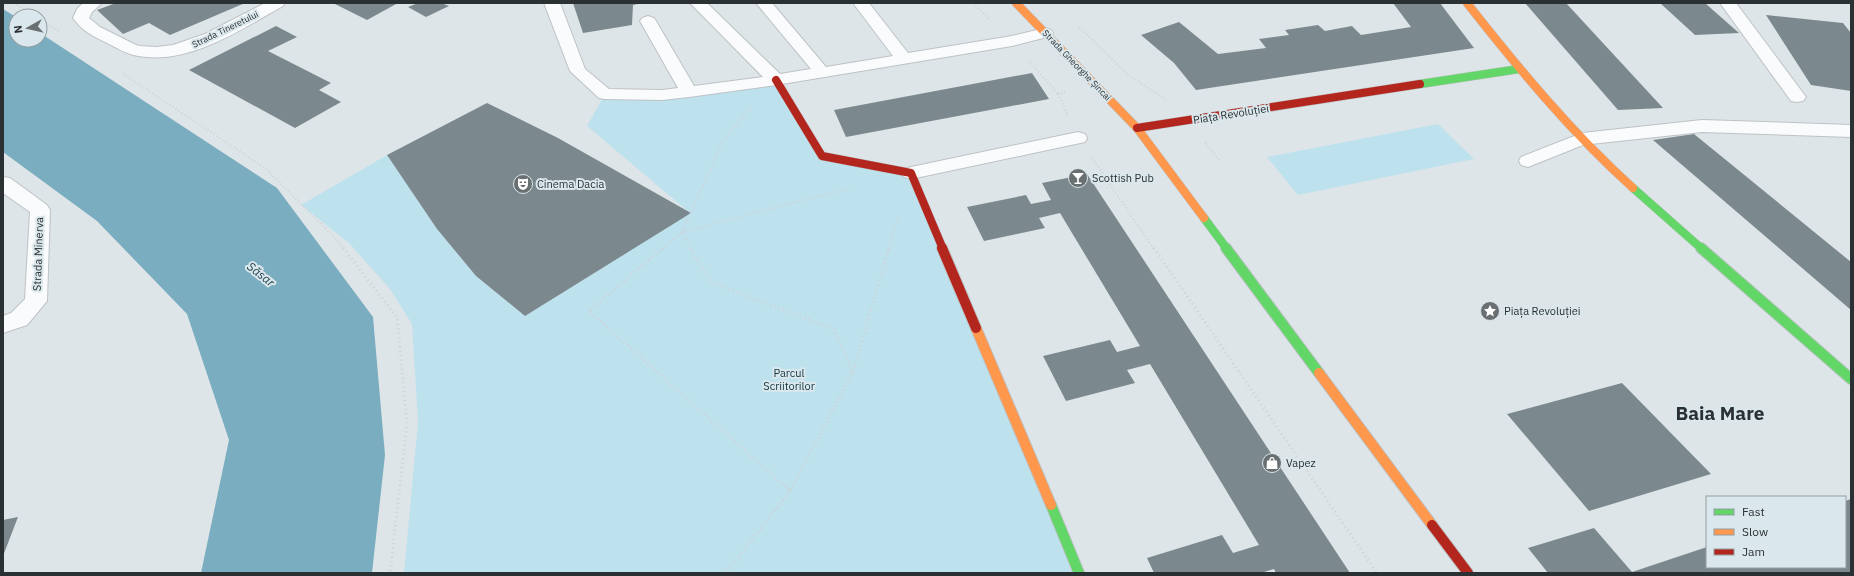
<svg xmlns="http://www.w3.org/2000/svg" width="1854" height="576" font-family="'IBM Plex Sans',sans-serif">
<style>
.green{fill:#bee1ee}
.water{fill:#7aadbf}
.building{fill:#7b898e}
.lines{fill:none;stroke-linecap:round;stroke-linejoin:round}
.lane-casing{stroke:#bdc2c5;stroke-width:2}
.street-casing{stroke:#bdc2c5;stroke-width:2}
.fast-far1-casing{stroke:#bdc2c5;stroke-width:9}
.fast-casing{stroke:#bdc2c5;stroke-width:12}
.slow-far1-casing{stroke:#bdc2c5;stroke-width:9}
.slow-casing{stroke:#bdc2c5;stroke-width:12}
.jam-far1-casing{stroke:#bdc2c5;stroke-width:9}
.jam-casing{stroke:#bdc2c5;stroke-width:12}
.path-far1{stroke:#cfd1d2;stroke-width:2;stroke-dasharray:1 2.5;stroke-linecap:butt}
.path{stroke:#cfd1d2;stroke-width:3;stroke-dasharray:1 3.5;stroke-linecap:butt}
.lane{fill:#fafbfc;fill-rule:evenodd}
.street{fill:#fafbfc;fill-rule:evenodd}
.fast-far1{stroke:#63d668;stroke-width:8}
.fast{stroke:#63d668;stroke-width:10}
.slow-far1{stroke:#ff974d;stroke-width:8}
.slow{stroke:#ff974d;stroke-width:10}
.jam-far1{stroke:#b3261e;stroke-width:8}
.jam{stroke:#b3261e;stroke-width:10}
.labels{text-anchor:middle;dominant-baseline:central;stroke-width:4;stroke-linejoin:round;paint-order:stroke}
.far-street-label{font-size:9px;fill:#2b3032;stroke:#dae7ec}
.street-label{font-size:11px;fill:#2b3032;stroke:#dae7ec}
.poi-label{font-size:11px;fill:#2b3032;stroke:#dae7ec;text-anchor:start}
.park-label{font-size:11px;fill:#133541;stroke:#dae7ec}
.water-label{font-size:12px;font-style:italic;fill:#183a45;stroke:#dae7ec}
.town-label{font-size:19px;font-weight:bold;fill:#2b3032;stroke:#dae7ec}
</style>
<rect width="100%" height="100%" fill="#dee5e8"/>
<path class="green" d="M776,80L822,156L911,173L1079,573H404L418,422L412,324L390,289L350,244L301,205L387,155L437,229L476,276L525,316L690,213L587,126L605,94L662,95Z
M1438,124L1474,159L1298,195L1267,157Z"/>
<path class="water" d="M3,9L16,17V40H40V33L277,188L373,317L385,455L372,573H201L229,440L187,314L97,221L3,152Z"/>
<path class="building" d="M116,3H245L170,35L149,23L123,34L97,10Z
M333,3H398L367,20Z
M418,3H441L449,6L426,17L408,7Z
M573,3H638V4L633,5L632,25L583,33Z
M1393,3H1440L1474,48L1196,90L1174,63L1141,35L1179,22L1218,54L1266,48L1259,39L1289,35L1285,30L1318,25L1325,31L1352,26L1361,35L1411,27Z
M1525,3H1566L1663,108L1618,110Z
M1660,3H1705L1739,33L1695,35Z
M1766,15L1843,23L1851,33V91L1811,85Z
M276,26L297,37L268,51L331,83L319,90L341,102L295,128L189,70Z
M1032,73L1049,99L846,137L834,110Z
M487,103L558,138L691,213L525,316L476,276L437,229L387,155Z
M1694,134L1851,262V310L1653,140Z
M1087,174L1350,573H1276L1274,569L1261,573H1154L1147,558L1222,535L1233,553L1259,545L1150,364L1127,370L1135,383L1066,401L1043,356L1110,340L1117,352L1140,346L1060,213L1039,218L1045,228L984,241L967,207L1026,195L1031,204L1051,200L1042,183Z
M1622,383L1711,474L1589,511L1507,414Z
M1851,499V573H1548L1528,548L1594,528L1632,572L1707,547V567H1845V501Z
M18,517L3,556V520Z"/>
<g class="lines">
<g class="lane-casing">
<path id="lane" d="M544,3H560L585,69L609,89L662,90L678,88L640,21L642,18L648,16L654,18L656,21L694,86L763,77L690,3H707L780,74L811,69L756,3H772L826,67L893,56L853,3H869L908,53L1012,36L1045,28L1051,30L1053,33L1051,36L1012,46L776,85L689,97L662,100L605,99L599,98L570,71Z
M1720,3H1736L1806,97L1803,101L1797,102L1791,101Z
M1582,133L1588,135L1591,139L1588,143L1528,167L1521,165L1519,161L1521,157Z"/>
</g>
<g class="street-casing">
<path id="street" d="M83,3H102L92,12L89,18L100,27L134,44L139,46L156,47L173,45L205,34L265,3H285L283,6C240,30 189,65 138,56C126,54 117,48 107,43C93,36 82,31 73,18L77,9Z
M1702,120L1851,125V137L1702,132L1582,145L1575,143L1573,139L1575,135L1582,133Z
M1078,132L1085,134L1087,138L1085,142L911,179L904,177L901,173L904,169L911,167Z
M3,177L10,178L47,205L50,210L47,301L27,325L3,333V316L11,313L25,299L30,212L3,193Z"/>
</g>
<g class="fast-far1-casing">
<path id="fast-far1" d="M1420,84L1519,69
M1633,188L1702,249
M1204,218L1227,249"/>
</g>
<g class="fast-casing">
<path id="fast" d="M1226,248L1319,373
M1701,248L1851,379
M1051,505L1079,573"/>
</g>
<g class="slow-far1-casing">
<path id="slow-far1" d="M1016,3L1137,128L1204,218
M1467,3C1519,69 1571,132 1633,188"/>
</g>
<g class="slow-casing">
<path id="slow" d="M976,328L1051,505
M1319,373L1432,525"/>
</g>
<g class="jam-far1-casing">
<path id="jam-far1" d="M776,80L822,156L911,173L943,249
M1137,128L1420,84"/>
</g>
<g class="jam-casing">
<path id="jam" d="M942,248L976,328
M1432,525L1468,573"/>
</g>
<path class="path-far1" d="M14,3L34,16
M973,3L990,20
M40,20L59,31
M1079,27L1127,74L1165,99
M1029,61L1058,94
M123,74L265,168L335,238L343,249
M1065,92L1058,94L1067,114
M1205,143L1220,161
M1092,158L1154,249
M662,249L682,232L851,188
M691,249L682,232L723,141L751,108
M889,249L898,217"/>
<path class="path" d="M343,248L397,317L407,423L390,573
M663,248L589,311L790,491L726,573
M691,248L710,282L834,329L853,372L790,491
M1154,248L1377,573
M853,372L889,248"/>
<use href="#lane" class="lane"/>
<use href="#street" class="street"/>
<use href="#fast-far1" class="fast-far1"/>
<use href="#fast" class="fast"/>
<use href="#slow-far1" class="slow-far1"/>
<use href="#slow" class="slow"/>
<use href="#jam-far1" class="jam-far1"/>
<use href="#jam" class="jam"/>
</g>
<defs>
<g id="bar-disc" transform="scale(1)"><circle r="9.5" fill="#6a6f72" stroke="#dae7ec"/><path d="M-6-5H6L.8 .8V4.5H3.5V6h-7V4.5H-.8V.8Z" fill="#fff"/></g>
<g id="theatre-disc" transform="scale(1)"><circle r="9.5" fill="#6a6f72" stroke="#dae7ec"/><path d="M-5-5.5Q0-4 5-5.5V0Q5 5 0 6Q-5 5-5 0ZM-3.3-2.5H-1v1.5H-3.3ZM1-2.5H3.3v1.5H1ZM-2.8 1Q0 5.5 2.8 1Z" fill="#fff"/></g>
<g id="sight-disc" transform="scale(1)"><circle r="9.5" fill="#6a6f72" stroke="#dae7ec"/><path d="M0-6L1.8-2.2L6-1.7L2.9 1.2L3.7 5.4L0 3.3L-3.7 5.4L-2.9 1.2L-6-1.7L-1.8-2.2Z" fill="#fff"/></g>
<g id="shop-disc" transform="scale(1)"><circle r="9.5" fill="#6a6f72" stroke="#dae7ec"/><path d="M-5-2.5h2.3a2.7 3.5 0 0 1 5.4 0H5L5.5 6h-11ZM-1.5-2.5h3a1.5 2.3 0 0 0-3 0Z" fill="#fff"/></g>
</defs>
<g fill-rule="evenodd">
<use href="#bar-disc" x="1078" y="178"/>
<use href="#theatre-disc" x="523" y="184"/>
<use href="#sight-disc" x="1490" y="311"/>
<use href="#shop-disc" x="1272" y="463"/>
</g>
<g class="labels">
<g class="far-street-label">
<text transform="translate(225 29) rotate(-26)">Strada Tineretului</text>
<text transform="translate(1077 65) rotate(46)">Strada Gheorghe Șincai</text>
</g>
<g class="street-label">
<text transform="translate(1231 114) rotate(-9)">Piața Revoluției</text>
<text transform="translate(38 254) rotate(-88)">Strada Minerva</text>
</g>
<g class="poi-label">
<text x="1092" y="178">Scottish Pub</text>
<text x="537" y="184">Cinema Dacia</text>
<text x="1504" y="311">Piața Revoluției</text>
<text x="1286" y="463">Vapez</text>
</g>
<g class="park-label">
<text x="789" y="373">Parcul<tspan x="789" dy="13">Scriitorilor</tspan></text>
</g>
<g class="water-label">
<text transform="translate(261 274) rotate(38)">Săsar</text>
</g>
<g class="town-label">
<text x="1720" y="413">Baia Mare</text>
</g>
</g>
<rect width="1854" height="576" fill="none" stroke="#2b3032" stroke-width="8"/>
<rect x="1706" y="496" width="140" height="72" fill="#dae7ec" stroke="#949ea2"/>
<rect x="1714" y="509" width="20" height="6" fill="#63d668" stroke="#949ea2"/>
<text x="1742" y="516" font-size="12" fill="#2b3032">Fast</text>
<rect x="1714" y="529" width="20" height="6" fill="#ff974d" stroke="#949ea2"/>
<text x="1742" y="536" font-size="12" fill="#2b3032">Slow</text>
<rect x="1714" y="549" width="20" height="6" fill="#b3261e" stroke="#949ea2"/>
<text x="1742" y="556" font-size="12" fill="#2b3032">Jam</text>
<g transform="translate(28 28) rotate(262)"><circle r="19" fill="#dae7ec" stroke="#949ea2"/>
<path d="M0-3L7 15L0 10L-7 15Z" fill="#6a6f72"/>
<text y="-6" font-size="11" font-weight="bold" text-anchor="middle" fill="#2b3032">N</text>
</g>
</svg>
